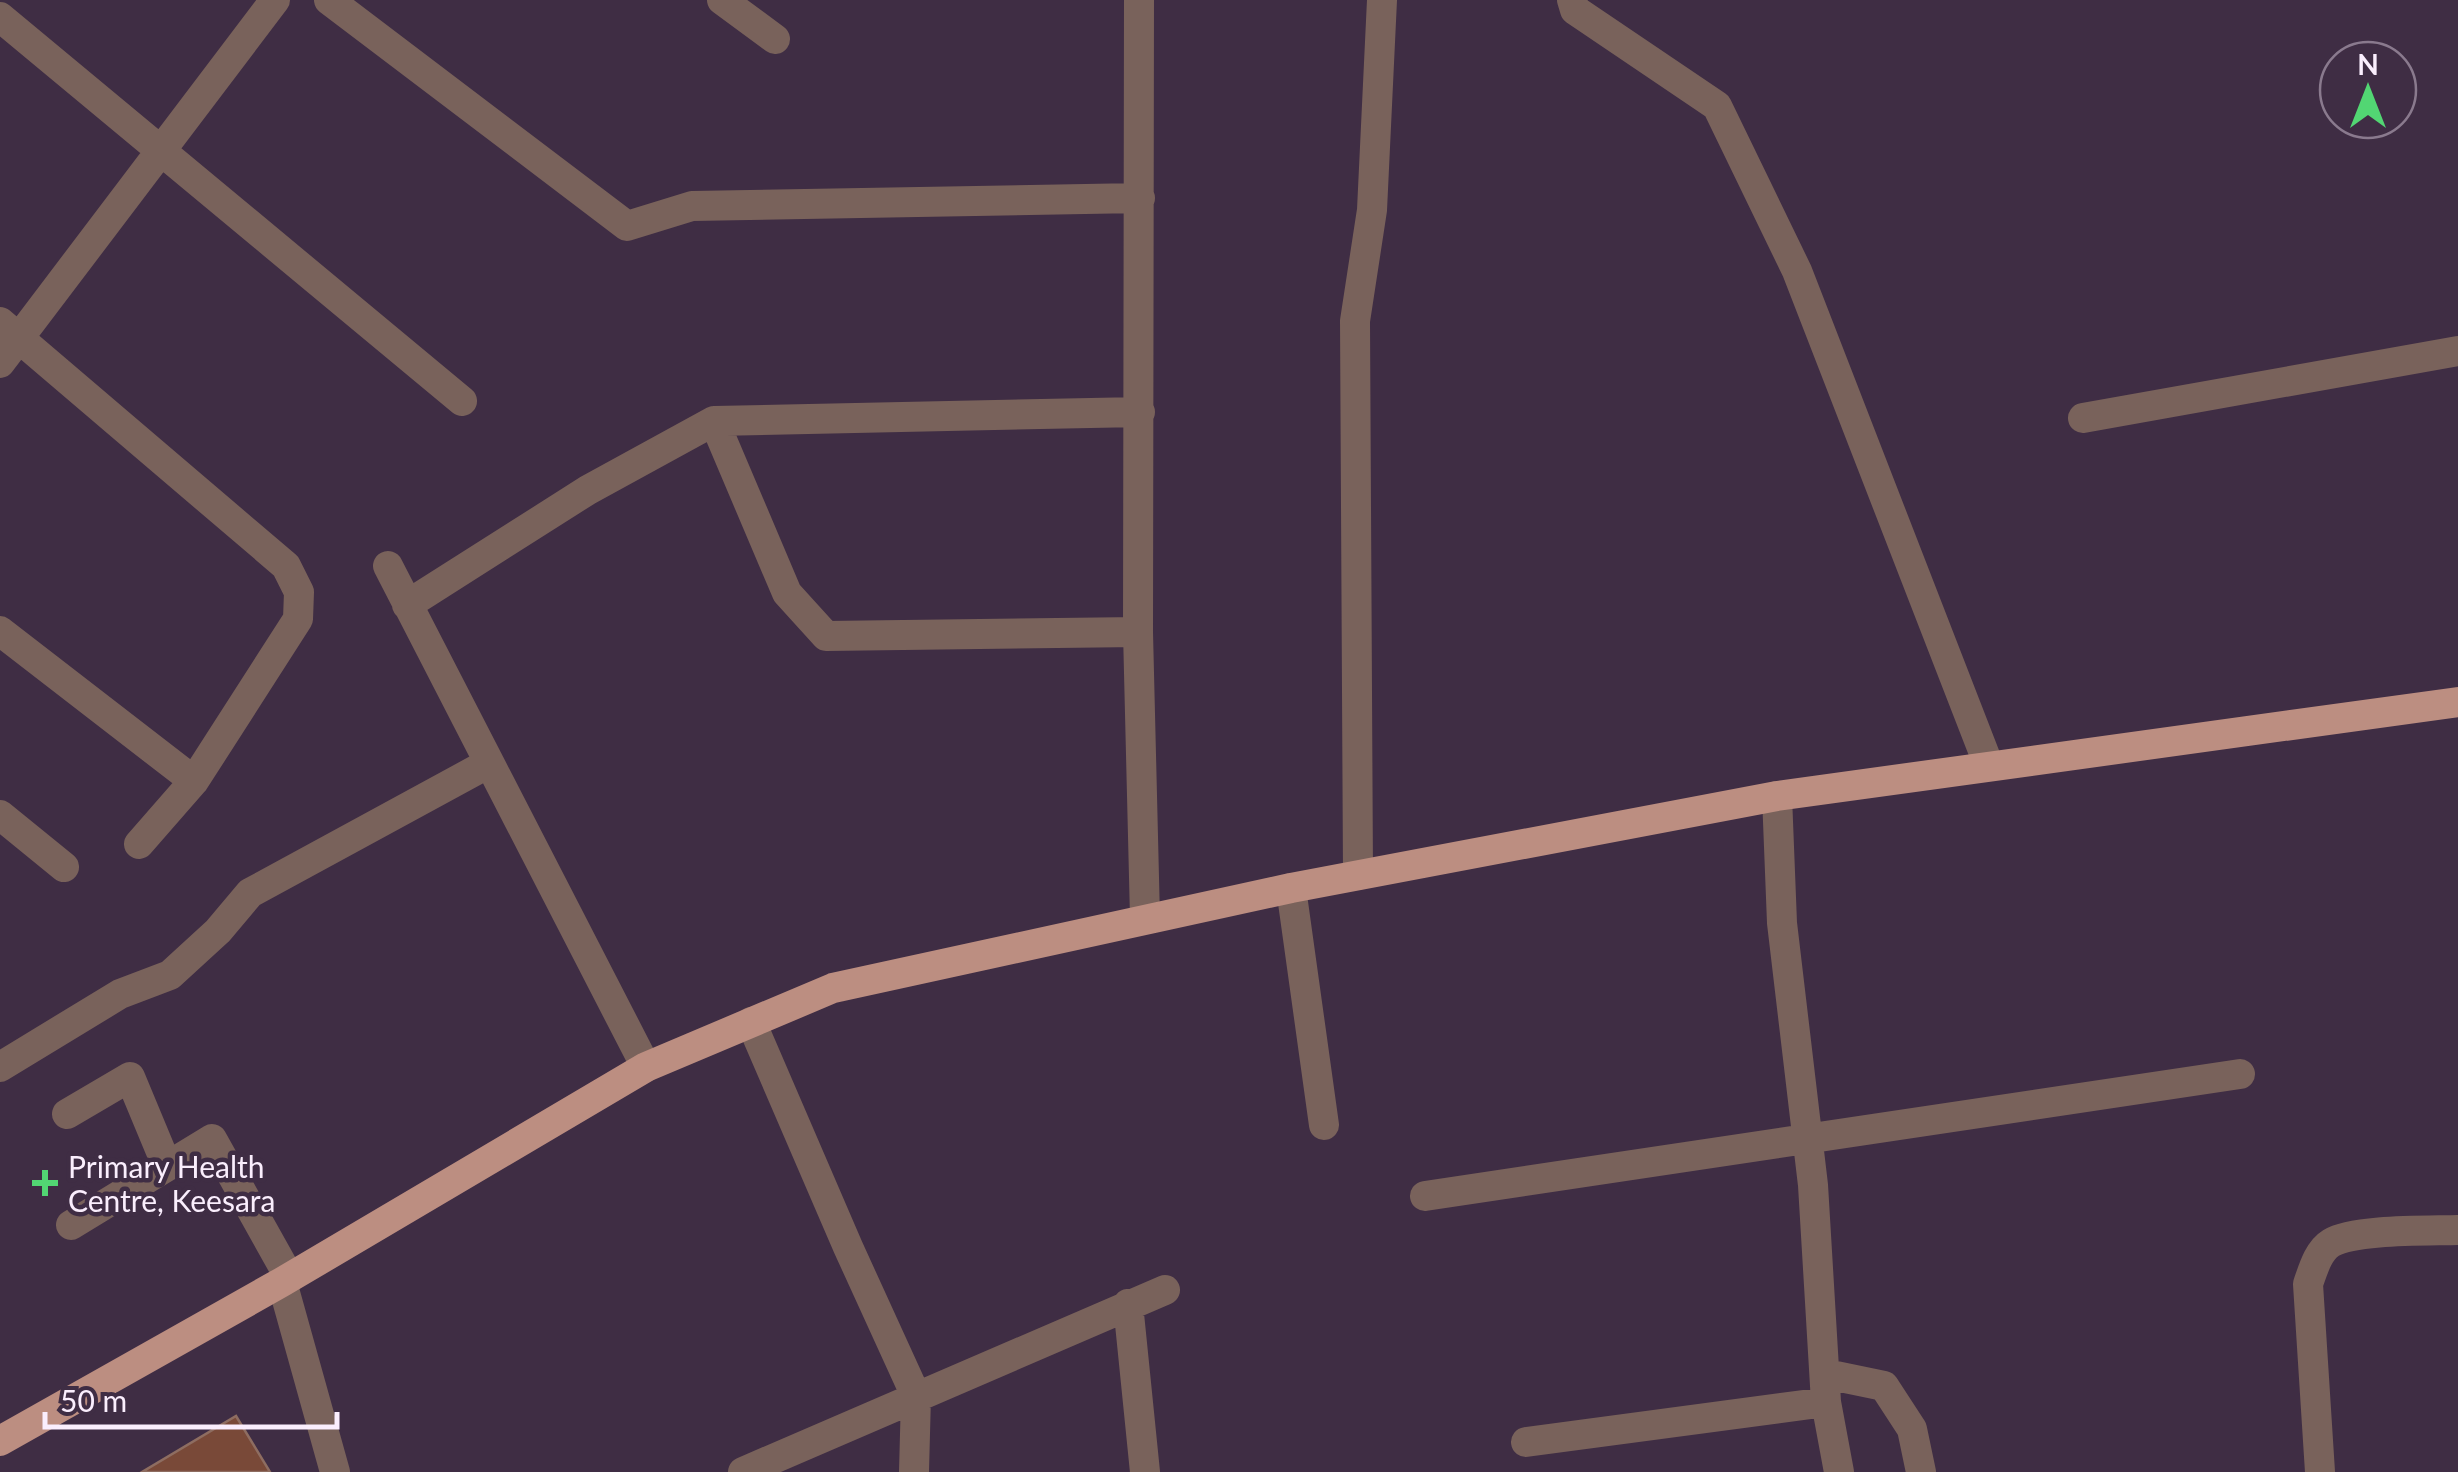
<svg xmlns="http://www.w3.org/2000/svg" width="2458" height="1472" font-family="Lato,sans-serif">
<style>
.building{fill:#794938;stroke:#8e6d61;stroke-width:2.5}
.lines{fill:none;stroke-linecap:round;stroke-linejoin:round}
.minor{stroke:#79625b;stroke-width:30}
.major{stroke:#bc8e81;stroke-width:30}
.poi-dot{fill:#52d673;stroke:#3f2d44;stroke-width:4}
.labels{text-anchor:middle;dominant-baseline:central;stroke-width:9;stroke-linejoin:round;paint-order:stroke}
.poi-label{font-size:30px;fill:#faeefd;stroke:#3f2d44;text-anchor:start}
</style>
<rect width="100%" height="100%" fill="#3f2d44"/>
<path class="building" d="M236,1416L270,1472H142Z"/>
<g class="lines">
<path class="minor" d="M329,0L627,226L692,206L1140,198
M722,0L775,39
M1139,0L1138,632L1145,918
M1572,0L1575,10L1717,106L1797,271L1989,766
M0,17L462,401
M0,322L286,566L299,592L298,619L194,781L139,844
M0,363L275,0
M2083,418L2458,351
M714,421L787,593L826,636L1138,632
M388,566L646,1067
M407,605L588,490L714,421L1140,412
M0,631L194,781
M1777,796L1782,923L1813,1185L1826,1402L1839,1472
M0,815L64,867
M1358,875L1355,321L1372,210L1382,0
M1291,888L1324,1125
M751,1022L848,1247L916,1396L914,1472
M0,1067L120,994L170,975L218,931L250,893L489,763
M67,1114L130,1077L167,1166
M1425,1196L2240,1074
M71,1225L212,1139L288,1275
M282,1282L335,1472
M1128,1304L1145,1472
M1826,1374L1884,1386L1912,1429L1921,1472
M1526,1442L1826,1402
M743,1472L1165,1290
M2320,1472L2308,1284C2313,1270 2318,1251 2331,1243C2354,1229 2429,1231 2458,1230"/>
<path class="major" d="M0,1441L282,1282L646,1067L833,988L1291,888L1777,796L2458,702"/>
</g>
<path class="poi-dot" d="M40 1168h10v10h10v10h-10v10h-10v-10h-10v-10h10z"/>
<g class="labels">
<g class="poi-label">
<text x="68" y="1166">Primary Health<tspan x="68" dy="34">Centre, Keesara</tspan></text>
</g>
</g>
<g transform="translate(2368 90)"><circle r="48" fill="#3f2d44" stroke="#8a7a8e" stroke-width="2.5"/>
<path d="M0-8L18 38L0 25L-18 38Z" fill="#52d673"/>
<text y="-15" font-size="28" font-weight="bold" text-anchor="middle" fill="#faeefd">N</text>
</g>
<path d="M45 1412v15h292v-15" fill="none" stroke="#faeefd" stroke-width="5"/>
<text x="60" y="1412" font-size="30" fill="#faeefd" stroke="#3f2d44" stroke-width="8" paint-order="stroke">50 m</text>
</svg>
